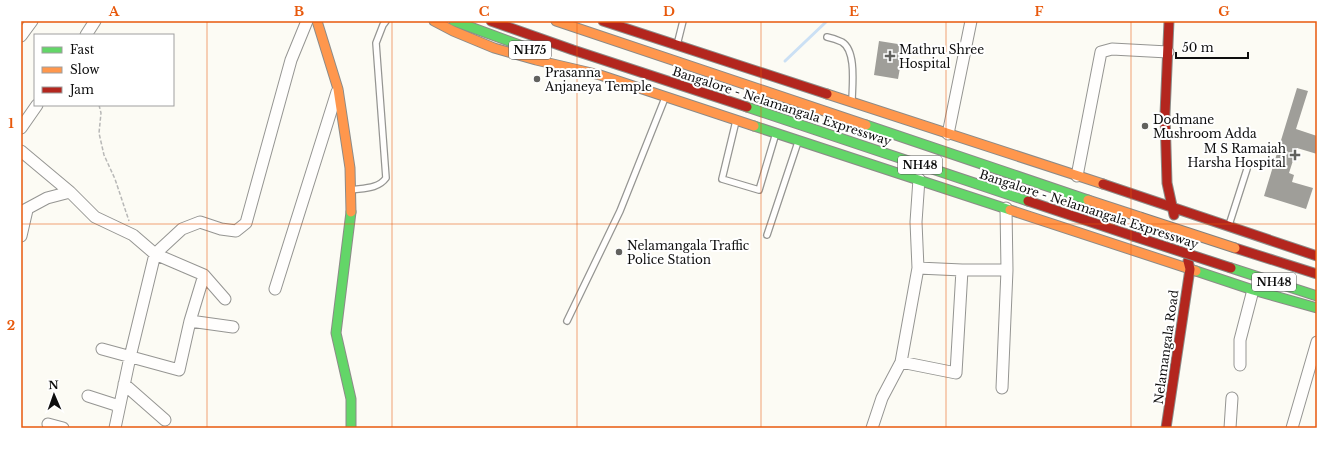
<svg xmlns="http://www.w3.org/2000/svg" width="1338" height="449" font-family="'Libre Baskerville',serif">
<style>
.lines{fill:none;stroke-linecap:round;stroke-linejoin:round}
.stream{stroke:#cbe0f4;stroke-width:3}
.building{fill:#9f9e99}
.lane-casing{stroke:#959592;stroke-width:8}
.street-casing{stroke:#959592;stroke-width:13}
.fast-casing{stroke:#8c8b88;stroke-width:11}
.slow-casing{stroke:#8c8b88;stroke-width:11}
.jam-casing{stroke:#8c8b88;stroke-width:11}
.path{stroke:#b8b8b7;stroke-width:1.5;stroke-dasharray:4 2;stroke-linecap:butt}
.lane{stroke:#fffefd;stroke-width:5.5}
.street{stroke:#fffefd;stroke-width:11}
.fast{stroke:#63d668;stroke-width:9}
.slow{stroke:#ff974d;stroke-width:9}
.jam{stroke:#b3261e;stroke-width:9}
.slow-bridge-casing{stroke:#82827f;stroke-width:11;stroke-linecap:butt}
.jam-bridge-casing{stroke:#82827f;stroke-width:11;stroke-linecap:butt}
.slow-bridge{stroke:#ff974d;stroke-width:9}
.jam-bridge{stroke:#b3261e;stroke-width:9}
.grid{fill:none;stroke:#e8590c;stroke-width:1;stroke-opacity:0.55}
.poi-dot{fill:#61615e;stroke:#fff;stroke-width:1.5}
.labels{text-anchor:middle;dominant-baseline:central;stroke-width:4;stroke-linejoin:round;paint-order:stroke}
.shield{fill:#fff;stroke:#565656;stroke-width:1}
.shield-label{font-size:11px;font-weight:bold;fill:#0e0e0e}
.poi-label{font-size:12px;fill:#0e0e0e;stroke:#fff;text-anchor:start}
.street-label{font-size:12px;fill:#0e0e0e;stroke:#fff}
.neatline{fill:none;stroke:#e8590c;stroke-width:1.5}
.grid-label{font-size:13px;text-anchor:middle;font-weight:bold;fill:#e8590c}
</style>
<rect width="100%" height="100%" fill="#fcfbf4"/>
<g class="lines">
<path class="stream" d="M785,61L827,21"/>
</g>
<path class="building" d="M879,41L904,45L898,79L874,75Z
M1297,88L1308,91L1296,129L1317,136V154L1297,148L1289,173L1294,175L1292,182L1313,188L1306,209L1264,196Z"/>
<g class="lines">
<g class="lane-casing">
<path id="lane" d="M827,37C832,38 838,40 842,42C857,51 852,87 852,102
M677,45L683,21
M736,121L722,179L759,190L776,133
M351,190C364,188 378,189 386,178L376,43L383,25L386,21
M1229,225L1247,169
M767,235L798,142
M567,321L620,211L665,98"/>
</g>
<g class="street-casing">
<path id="street" d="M86,35L95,21
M21,36L32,21
M21,128L37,105
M948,134L971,21
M21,151L70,192L47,198L21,212
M1077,176L1101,52L1112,49L1168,52
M70,192L95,217L133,235L155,254L204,275L225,299
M21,236L27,210
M918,268L962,270H1007
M275,289L337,92
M190,321L233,327
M102,349L179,370L190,321L204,275
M901,362L956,373L962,270
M1240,365V340L1253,290
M124,384L165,420
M1002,388L1007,270L1006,208
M88,396L119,406
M48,424L63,428
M115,428L130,357L155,254L182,229L200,222L221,229L236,231L246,223L291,60L307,21
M872,428L882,398L901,362L918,268L916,222L919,179
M1230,428L1232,398
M1292,428L1317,342"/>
</g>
<g class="fast-casing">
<path id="fast" d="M454,21L536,51
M747,107L1028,201
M866,125L1088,200
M754,126L1010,210
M351,212L336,333L351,399V428
M1231,268L1317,296
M1196,271L1253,290L1317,308"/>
</g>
<g class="slow-casing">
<path id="slow" d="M317,21L338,89L350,168L351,212
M434,21L453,31L494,48L536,60L600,75L754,126
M556,21L866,125
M827,94L1103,184
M1088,200L1140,217
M1010,210L1196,271"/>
</g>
<g class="jam-casing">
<path id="jam" d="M491,21L573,50L747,107
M603,21L827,94
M1169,21L1165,114L1167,183L1174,215
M1103,184L1317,256
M1028,201L1133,236
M1235,248L1317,274
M1166,428L1190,269L1188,261"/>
</g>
<path class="path" d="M99,105L101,113L99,133L104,155L115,179L129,221"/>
<use href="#lane" class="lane"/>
<use href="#street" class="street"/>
<use href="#fast" class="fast"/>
<use href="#slow" class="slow"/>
<use href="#jam" class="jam"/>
<g class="slow-bridge-casing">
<path id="slow-bridge" d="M1140,217L1235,248"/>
</g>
<g class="jam-bridge-casing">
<path id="jam-bridge" d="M1133,236L1231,268"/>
</g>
<use href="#slow-bridge" class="slow-bridge"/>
<use href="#jam-bridge" class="jam-bridge"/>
</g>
<path class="grid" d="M207,21V428M392,21V428M577,21V428M761,21V428M946,21V428M1131,21V428M21,224H1317"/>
<g class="poi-dot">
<path d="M888 50h4v4h4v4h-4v4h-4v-4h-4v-4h4z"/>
<circle cx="537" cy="79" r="4"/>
<circle cx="1145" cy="126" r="4"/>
<path d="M1293 149h4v4h4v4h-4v4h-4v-4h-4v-4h4z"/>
<circle cx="619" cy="252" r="4"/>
</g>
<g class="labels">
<g class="shield">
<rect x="509" y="41" width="42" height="18" rx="3"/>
<rect x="898" y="156" width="44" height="18" rx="3"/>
<rect x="1252" y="273" width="44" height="18" rx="3"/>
</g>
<g class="shield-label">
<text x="530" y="50">NH75</text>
<text x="920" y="165">NH48</text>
<text x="1274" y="282">NH48</text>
</g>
<g class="poi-label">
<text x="899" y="49">Mathru Shree<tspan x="899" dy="14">Hospital</tspan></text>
<text x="545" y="72">Prasanna<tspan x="545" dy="14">Anjaneya Temple</tspan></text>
<text x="1153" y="119">Dodmane<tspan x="1153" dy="14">Mushroom Adda</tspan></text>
<text x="1286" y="148" text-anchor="end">M S Ramaiah<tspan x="1286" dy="14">Harsha Hospital</tspan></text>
<text x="627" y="245">Nelamangala Traffic<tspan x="627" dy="14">Police Station</tspan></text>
</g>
<g class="street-label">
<text transform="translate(782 106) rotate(18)">Bangalore - Nelamangala Expressway</text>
<text transform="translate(1089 209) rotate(18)">Bangalore - Nelamangala Expressway</text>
<text transform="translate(1166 347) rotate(-82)">Nelamangala Road</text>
</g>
</g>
<rect width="1338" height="449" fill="none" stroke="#ffffff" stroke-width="44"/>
<rect x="34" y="34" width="140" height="72" fill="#ffffff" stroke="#9f9f9f"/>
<rect x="42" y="47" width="20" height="6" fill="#63d668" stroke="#9f9f9f"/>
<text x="70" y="54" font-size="12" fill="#0e0e0e">Fast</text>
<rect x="42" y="67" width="20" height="6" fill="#ff974d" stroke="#9f9f9f"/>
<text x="70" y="74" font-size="12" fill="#0e0e0e">Slow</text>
<rect x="42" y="87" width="20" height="6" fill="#b3261e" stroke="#9f9f9f"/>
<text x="70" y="94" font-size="12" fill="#0e0e0e">Jam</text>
<g transform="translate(54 395) rotate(358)" stroke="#ffffff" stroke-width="3" paint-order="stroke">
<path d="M0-3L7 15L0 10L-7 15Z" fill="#0e0e0e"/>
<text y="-6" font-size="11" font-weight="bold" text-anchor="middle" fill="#0e0e0e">N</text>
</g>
<path d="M1176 52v6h72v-6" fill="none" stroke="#0e0e0e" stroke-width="2"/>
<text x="1182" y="52" font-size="12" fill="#0e0e0e" stroke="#ffffff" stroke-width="3" paint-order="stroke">50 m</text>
<rect x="22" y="22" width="1294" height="405" class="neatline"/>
<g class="grid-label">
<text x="114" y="16">A</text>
<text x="299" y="16">B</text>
<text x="484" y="16">C</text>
<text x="669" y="16">D</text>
<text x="854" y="16">E</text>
<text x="1039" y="16">F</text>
<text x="1224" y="16">G</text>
<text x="11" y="128">1</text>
<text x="11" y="330">2</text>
</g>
</svg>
